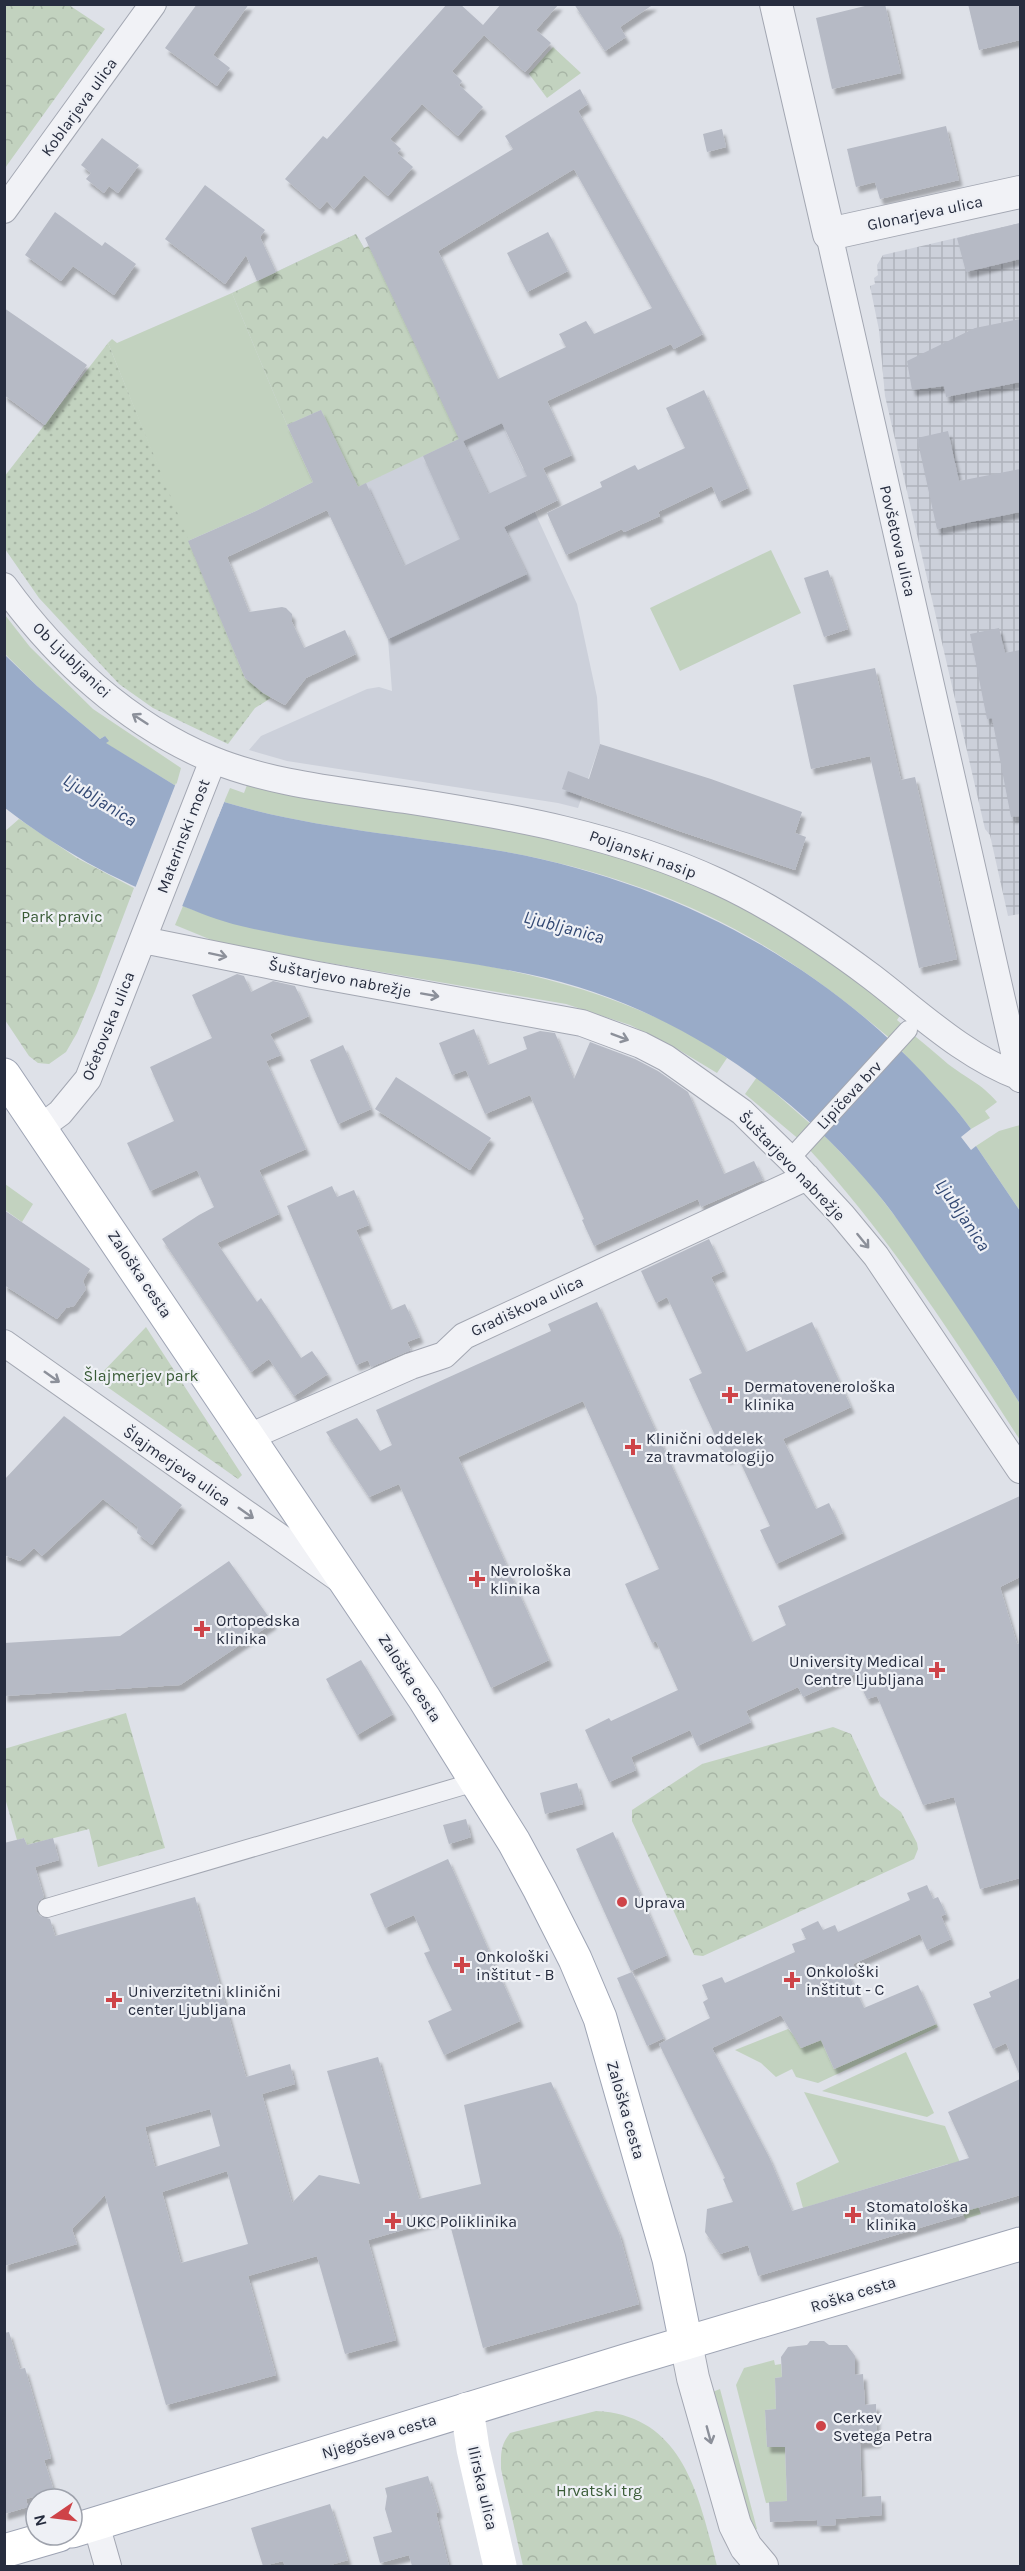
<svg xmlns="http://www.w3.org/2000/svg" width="1025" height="2571" font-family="Karla,sans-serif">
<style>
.built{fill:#ccd0da}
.industrial{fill:url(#industrial-grid)}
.grass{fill:#c2d2bf}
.park{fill:url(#park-crowns)}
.garden{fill:url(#garden-dots)}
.water{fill:#99abc8}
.pier{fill:#dee1e8}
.building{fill:#b6bac5;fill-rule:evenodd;filter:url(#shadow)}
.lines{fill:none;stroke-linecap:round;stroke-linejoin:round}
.pedestrian-casing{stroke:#a3a7b2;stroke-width:20}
.minor-casing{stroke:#a3a7b2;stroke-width:28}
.tertiary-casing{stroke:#a3a7b2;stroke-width:34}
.primary-casing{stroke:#9ea4b4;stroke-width:35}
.pedestrian{stroke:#f1f2f6;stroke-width:18}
.minor{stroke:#f1f2f6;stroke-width:26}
.tertiary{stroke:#f1f2f6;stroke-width:32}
.secondary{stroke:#fff;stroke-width:33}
.primary{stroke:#fff;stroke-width:33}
.oneway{stroke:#8c909a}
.poi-dot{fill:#ce4348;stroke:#eef0f5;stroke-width:2}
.labels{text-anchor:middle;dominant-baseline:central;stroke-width:4.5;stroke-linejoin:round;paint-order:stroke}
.street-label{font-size:16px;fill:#272d3f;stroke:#eef0f5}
.park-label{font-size:16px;fill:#385a35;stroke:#eef0f5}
.poi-label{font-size:16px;fill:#272d3f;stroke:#eef0f5;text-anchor:start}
.water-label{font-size:18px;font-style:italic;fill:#324873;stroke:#eef0f5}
</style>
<defs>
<pattern id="industrial-grid" width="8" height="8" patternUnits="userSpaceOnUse" patternTransform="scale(1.5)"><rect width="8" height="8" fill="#ccd0da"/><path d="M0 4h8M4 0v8" fill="none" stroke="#afb3bc"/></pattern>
<pattern id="park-crowns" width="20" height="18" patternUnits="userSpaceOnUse" patternTransform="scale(1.5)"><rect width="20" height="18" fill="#c2d2bf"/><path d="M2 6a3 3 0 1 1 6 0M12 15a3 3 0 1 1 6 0" fill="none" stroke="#a7b5a5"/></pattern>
<pattern id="garden-dots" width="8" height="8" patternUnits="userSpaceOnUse" patternTransform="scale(1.5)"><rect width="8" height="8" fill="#c2d2bf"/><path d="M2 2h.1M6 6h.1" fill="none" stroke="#a7b5a5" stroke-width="1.8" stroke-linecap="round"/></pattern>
<filter id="shadow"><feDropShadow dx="3.5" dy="6" stdDeviation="1.5" flood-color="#0004"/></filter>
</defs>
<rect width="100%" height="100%" fill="#dee1e8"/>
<path class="built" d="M356,234L364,248L369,246L526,411L506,432L523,469L540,462L543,468L520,480L577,604L597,697L600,744L578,808L558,803L287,761L249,750L261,736L367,689L379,687L392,691L388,639L287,425L232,293Z"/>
<path class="industrial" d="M1020,223V914L1008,916L990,835L985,829L885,396L879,330L870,286L875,284L874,278L878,275L877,265L883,255Z"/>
<path class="grass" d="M232,293L287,425L313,482L256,511L188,541L108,343L112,339L117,343Z
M771,550L801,613L680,671L650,608Z
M5,615L30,647L93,709L181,768L176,786L105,743V736L100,739L93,733L37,686L5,654Z
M247,785C397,809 554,823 694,884C770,917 834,965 901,1014L897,1020L905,1027L892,1040C847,1002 800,966 749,937C674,894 586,866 501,851C408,835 315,829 224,802L230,788L244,793Z
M183,906C270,941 364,945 455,960C549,976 648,1002 727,1058L717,1073L674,1047L630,1025L566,1004L277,954L214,941L175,925Z
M911,1033C924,1043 936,1054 948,1064C966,1078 981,1083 997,1102L985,1111L990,1118L971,1129L958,1112L899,1048Z
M757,1077L814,1127L801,1141L745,1094Z
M1020,1125V1211L976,1146L999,1131Z
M822,1133L867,1180L905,1229L972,1328L1020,1404V1440C954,1338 890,1237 807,1147Z
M5,1184L33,1204L22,1222L5,1210Z
M936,2024L938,2027L818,2083L796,2077L792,2069L776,2077L761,2063L735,2050L788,2029L796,2037L801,2048L821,2040L834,2069Z
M906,2052L934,2113L927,2117L822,2091Z
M804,2092L945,2126L981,2214L965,2219L948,2164L803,2208L796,2183L839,2162Z
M774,2360L775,2365L781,2364L782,2377L775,2378L776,2409L765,2410L767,2447H785L787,2501L766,2503L736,2385L744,2368Z
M720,2389L757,2529L752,2532L710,2393Z"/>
<path class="park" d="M5,4L69,5L105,29L5,168Z
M553,47L581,73L547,98L529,74Z
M356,234L364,248L369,246L461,438L358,487L321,410L287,425L232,293Z
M19,819L77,858L134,888L95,991L77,1033L66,1052L49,1064L38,1063L29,1056L5,1020L4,832Z
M146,1327L242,1475L238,1479L96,1379Z
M126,1713L165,1848L98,1867L89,1829L27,1845L24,1838L17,1840L5,1798L4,1749Z
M833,1727L851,1734L880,1796L901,1812L917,1843L918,1849L914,1859L703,1956L694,1955L632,1821V1810L702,1764Z
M596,2411C684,2415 699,2497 717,2566H523L501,2469C501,2454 500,2446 510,2433Z"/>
<path class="garden" d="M108,343L245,678L271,698L255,708L228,744L153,708L119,684L39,598L5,549L4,477Z"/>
<path class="water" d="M4,654L37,686L93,733L100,739L105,736L109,741L106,743L176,786L171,797L218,817L224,802C315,829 409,835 501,851C662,880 812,954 924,1074C940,1092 957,1109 971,1129L961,1137L971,1150L976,1146L1020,1211V1404C992,1358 962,1314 932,1270C911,1239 891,1208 866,1180C779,1079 659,1001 528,974C433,954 336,949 241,926C219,921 198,912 177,904C114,880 58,849 5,808Z"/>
<path class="pier" d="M176,783L179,787L175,796L216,813L222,801L225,800L181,909L134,891Z"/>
<path class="building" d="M197,4H249L213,55L230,68L217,86L165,48Z
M447,4H460L483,25L501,4H559L536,30L551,43L525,72L484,35L452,71L462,81L459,85L483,107L458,136L422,104L390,139L401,149L397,153L413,167L388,196L364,175L334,209L327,201L320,209L285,179L323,136L327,139Z
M574,4H654L620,27L626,37L605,51Z
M873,4H885L901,73L832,89L816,18Z
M968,4H1020V40L979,50Z
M580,89L588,104L578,111L703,334L674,349L671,344L547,401L572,455L543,468L558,500L504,527L527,574L388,639L327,510L227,557L249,612L282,607L286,608L292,614V622L304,648L345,630L356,654L306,678L285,705L263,693L245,678L188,541L256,511L313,482L287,425L321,410L358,487L366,483L404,566L460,539L423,456L459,439L365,238L513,149L505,136ZM574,169L652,308L594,334L586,321L559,334L566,347L498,379L438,251ZM502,423L527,476L488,494L463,441Z
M946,126L959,180L880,199L875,182L856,187L847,149Z
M722,129L726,147L707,152L703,134Z
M102,138L139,165L118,193L109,186L104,193L86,179L91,173L81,165Z
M205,185L265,230L260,237L276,272L257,281L246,255L225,284L165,239Z
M55,212L102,246L105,242L136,264L114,295L73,266L61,281L25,255Z
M1020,223V259L966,272L957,238Z
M548,232L568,271L527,292L507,253Z
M4,308L87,365L45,425L4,395Z
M1020,319V382L946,397L944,386L912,390L907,361L975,328Z
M704,390L748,488L719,502L712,486L658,512L660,516L624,532L622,529L566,555L547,513L602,487L600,482L635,465L638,470L685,448L666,408Z
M948,431L959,481L1020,469V512L937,529L917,438Z
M828,570L848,629L824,637L804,578Z
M999,628L1005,653L1020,650V816L1011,817L992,718L987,719L970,634Z
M875,668L901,780L915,777L957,959L919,968L870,756L811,769L793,685Z
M600,744L711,779L802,812L795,833L806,837L795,870L682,832L562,789L568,771L589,779Z
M237,974L244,976L251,992L273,981L295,986L309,1016L270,1034L281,1055L266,1061L306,1149L259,1170L279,1214L217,1243L257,1302L261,1298L301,1358L312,1351L328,1374L294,1396L269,1359L251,1372L162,1239L199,1215L214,1207L197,1170L150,1191L127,1143L174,1121L150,1067L212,1038L192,995Z
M474,1029L488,1065L527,1049L523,1037L540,1031L555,1033L574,1079L590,1042L635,1059L658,1071L688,1092L724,1174L754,1161L763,1180L701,1207L698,1199L594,1246L582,1220L584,1219L530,1095L485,1114L466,1070L452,1075L439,1043Z
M343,1045L371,1109L338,1124L310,1060Z
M396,1077L491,1138L470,1170L375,1109Z
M332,1186L337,1197L354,1190L369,1225L356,1230L391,1310L405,1304L420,1337L407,1342L411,1350L371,1367L368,1360L356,1365L287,1206Z
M4,1210L90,1269L83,1281L86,1289L74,1306L66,1308L57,1319L4,1285Z
M709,1239L724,1271L711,1277L746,1352L812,1322L851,1407L783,1439L816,1509L829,1503L843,1533L776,1564L760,1530L770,1526L737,1455L726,1459L689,1379L702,1373L667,1297L656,1303L641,1271Z
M597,1302L752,1642L786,1625L778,1606L1020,1496V1577L1000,1587L1017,1644L1020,1643V1878L980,1889L954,1797L923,1805L877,1696L867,1699L855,1674L803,1697L798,1687L746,1711L751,1722L697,1746L690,1730L631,1757L636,1770L609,1782L585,1730L609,1718L611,1721L678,1690L656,1641L652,1643L625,1584L659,1569L583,1401L458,1457L549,1660L491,1688L399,1484L369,1497L326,1432L357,1418L380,1451L392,1445L376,1410L551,1331L548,1324Z
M64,1416L182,1505L152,1545L137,1533L138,1527L103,1499L42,1556L34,1548L20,1561L4,1555V1480Z
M229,1561L273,1623L180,1685L4,1696V1643L120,1636Z
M361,1660L393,1714L357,1735L326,1679Z
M577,1783L583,1804L545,1814L540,1793Z
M466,1819L471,1837L449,1844L443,1825Z
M613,1832L667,1955L631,1971L576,1849Z
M24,1838L27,1845L53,1838L59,1860L35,1867L44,1897L39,1901L36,1911L40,1916L50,1919L55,1936L195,1897L246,2077L290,2064L295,2084L262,2094L292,2203L319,2175L360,2184L327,2071L378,2057L419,2199L481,2184L464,2105L551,2082L619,2233L639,2304L483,2348L448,2217L368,2240L396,2340L345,2354L317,2256L248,2276L276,2375L166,2405L105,2195L72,2229L77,2244L4,2266V1843ZM210,2109L220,2146L155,2167L145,2127ZM227,2171L248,2244L181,2263L162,2192Z
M448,1859L520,2021L444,2055L428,2021L452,2010L424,1953L430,1951L414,1915L385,1928L370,1894Z
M927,1885L933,1899L938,1897L946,1914L941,1916L951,1939L927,1950L920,1934L853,1964L855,1968L847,1971L864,2008L918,1985L936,2024L834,2069L821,2040L801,2048L781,2015L712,2048L769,2157L792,2211L969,2158L948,2112L1020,2079V2195L963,2212V2215L758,2276L748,2245L720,2254L705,2232L707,2209L733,2202L723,2179L725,2178L659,2044L710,2018L703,2002L708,1999L702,1985L722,1977L725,1983L795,1952L792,1944L806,1939L801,1929L818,1921L823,1930L835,1925L838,1932L910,1900L907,1893Z
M632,1972L664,2038L647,2046L617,1978Z
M1020,1978V2076L1006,2043L993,2049L973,2004L991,1997L989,1992Z
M9,2332L20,2369L25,2368L51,2458L44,2460L54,2491L26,2499L28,2507L4,2514V2333Z
M810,2341H824L829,2345H847L855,2356V2375L863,2374L865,2405L876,2404L877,2442L860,2443L862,2497L881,2496L882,2515L835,2519L836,2525L817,2526V2520L770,2522L769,2502L787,2501L785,2447H767L765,2410L776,2409L775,2378L782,2377L781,2357L788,2347L807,2345Z
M428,2476L439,2512L436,2513L449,2566H412L409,2555L380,2563L373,2537L392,2532L385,2509L387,2496L385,2488Z
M330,2504L348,2560L327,2566H285L283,2561L263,2566L251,2528Z"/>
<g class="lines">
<g class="pedestrian-casing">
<path id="pedestrian" d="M790,1159L908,1030
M47,1908L475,1782"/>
</g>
<g class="minor-casing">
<path id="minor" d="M4,210L153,4
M829,234L1020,1079
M4,586C57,659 127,724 211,759C271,784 341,790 405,800C515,817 617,835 719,882C773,907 824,941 872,977C919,1013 965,1057 1020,1077
M143,940L312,974L582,1023L641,1045L666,1058L742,1112L790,1159L842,1215L876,1256L1020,1470
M41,1127L60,1113L88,1079L213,760
M4,1343L338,1578
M249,1437L411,1366L444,1355L464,1336L807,1177
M96,2524L108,2566"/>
</g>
<g class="tertiary-casing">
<path id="tertiary" d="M776,4L829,234L1020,192
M686,2343L693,2378L735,2525L746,2547L762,2566"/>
</g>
<g class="primary-casing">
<path id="primary" d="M4,1075L424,1698L514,1842L540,1890L575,1959L600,2018L669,2259L686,2343
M72,2531L625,2361L1020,2244
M4,2551L59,2535"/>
</g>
<use href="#pedestrian" class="pedestrian"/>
<use href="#minor" class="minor"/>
<use href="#tertiary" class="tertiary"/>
<path class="secondary" d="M467,2409L473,2449L500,2566"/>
<use href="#primary" class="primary"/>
</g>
<defs><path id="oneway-shaft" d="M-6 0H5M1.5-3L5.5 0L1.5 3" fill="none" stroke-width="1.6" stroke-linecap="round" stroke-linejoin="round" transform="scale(1.5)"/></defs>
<g class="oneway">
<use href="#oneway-shaft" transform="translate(140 719) rotate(-147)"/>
<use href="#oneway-shaft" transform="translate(218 955) rotate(12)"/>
<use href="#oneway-shaft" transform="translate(430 995) rotate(10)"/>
<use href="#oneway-shaft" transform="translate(620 1037) rotate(21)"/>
<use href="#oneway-shaft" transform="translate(863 1241) rotate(51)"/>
<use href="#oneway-shaft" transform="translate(52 1377) rotate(35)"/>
<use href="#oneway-shaft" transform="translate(246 1513) rotate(35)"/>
<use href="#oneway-shaft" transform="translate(709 2435) rotate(75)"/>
</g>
<g class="poi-dot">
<path d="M727 1386h6v6h6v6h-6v6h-6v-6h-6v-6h6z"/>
<path d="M630 1438h6v6h6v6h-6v6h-6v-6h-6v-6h6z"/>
<path d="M474 1570h6v6h6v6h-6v6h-6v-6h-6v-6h6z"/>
<path d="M199 1620h6v6h6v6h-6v6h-6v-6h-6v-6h6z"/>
<path d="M934 1661h6v6h6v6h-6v6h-6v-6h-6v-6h6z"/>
<circle cx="622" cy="1902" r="6"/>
<path d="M459 1956h6v6h6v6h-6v6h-6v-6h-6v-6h6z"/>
<path d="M789 1971h6v6h6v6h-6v6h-6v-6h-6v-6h6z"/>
<path d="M111 1991h6v6h6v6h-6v6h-6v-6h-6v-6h6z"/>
<path d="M850 2206h6v6h6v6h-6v6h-6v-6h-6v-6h6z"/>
<path d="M390 2212h6v6h6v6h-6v6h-6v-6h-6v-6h6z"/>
<circle cx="821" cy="2426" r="6"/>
</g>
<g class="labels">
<g class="street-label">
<text transform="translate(79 107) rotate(-54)">Koblarjeva ulica</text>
<text transform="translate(925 213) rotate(-12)">Glonarjeva ulica</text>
<text transform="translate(898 541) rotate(77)">Povšetova ulica</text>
<text transform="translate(72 660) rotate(44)">Ob Ljubljanici</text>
<text transform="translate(183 836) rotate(-69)">Materinski most</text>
<text transform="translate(643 854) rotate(20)">Poljanski nasip</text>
<text transform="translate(340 978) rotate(11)">Šuštarjevo nabrežje</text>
<text transform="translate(108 1026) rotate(-68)">Očetovska ulica</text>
<text transform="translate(849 1095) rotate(-47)">Lipičeva brv</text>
<text transform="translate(792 1166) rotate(46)">Šuštarjevo nabrežje</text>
<text transform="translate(140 1274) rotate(56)">Zaloška cesta</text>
<text transform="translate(527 1306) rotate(-25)">Gradiškova ulica</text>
<text transform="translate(177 1466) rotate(35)">Šlajmerjeva ulica</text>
<text transform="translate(410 1678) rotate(57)">Zaloška cesta</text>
<text transform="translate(626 2110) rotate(74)">Zaloška cesta</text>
<text transform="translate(853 2294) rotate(-17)">Roška cesta</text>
<text transform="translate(379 2436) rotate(-17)">Njegoševa cesta</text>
<text transform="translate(483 2488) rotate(77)">Ilirska ulica</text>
</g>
<g class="park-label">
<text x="62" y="916">Park pravic</text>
<text x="141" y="1375">Šlajmerjev park</text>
<text x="599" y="2490">Hrvatski trg</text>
</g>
<g class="poi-label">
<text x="744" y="1386">Dermatovenerološka<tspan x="744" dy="18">klinika</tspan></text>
<text x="646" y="1438">Klinični oddelek<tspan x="646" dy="18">za travmatologijo</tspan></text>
<text x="490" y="1570">Nevrološka<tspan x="490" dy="18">klinika</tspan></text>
<text x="216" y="1620">Ortopedska<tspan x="216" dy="18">klinika</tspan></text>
<text x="924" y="1661" text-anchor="end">University Medical<tspan x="924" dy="18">Centre Ljubljana</tspan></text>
<text x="634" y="1902">Uprava</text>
<text x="476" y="1956">Onkološki<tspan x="476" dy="18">inštitut - B</tspan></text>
<text x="806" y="1971">Onkološki<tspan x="806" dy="18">inštitut - C</tspan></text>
<text x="128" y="1991">Univerzitetni klinični<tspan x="128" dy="18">center Ljubljana</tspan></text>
<text x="866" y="2206">Stomatološka<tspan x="866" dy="18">klinika</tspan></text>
<text x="406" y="2221">UKC Poliklinika</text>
<text x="833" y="2417">Cerkev<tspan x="833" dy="18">Svetega Petra</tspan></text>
</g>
<g class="water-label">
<text transform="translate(100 800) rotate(32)">Ljubljanica</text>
<text transform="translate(564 927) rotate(15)">Ljubljanica</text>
<text transform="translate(963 1215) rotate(56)">Ljubljanica</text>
</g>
</g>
<rect width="1025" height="2571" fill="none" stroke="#272d3f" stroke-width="12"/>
<g transform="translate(54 2517) rotate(256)"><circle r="28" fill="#eef0f5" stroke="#9ea2ac" stroke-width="1.5"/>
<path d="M0-4.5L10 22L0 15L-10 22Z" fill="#ce4348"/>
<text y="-9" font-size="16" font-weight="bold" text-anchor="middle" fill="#272d3f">N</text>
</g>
</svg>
